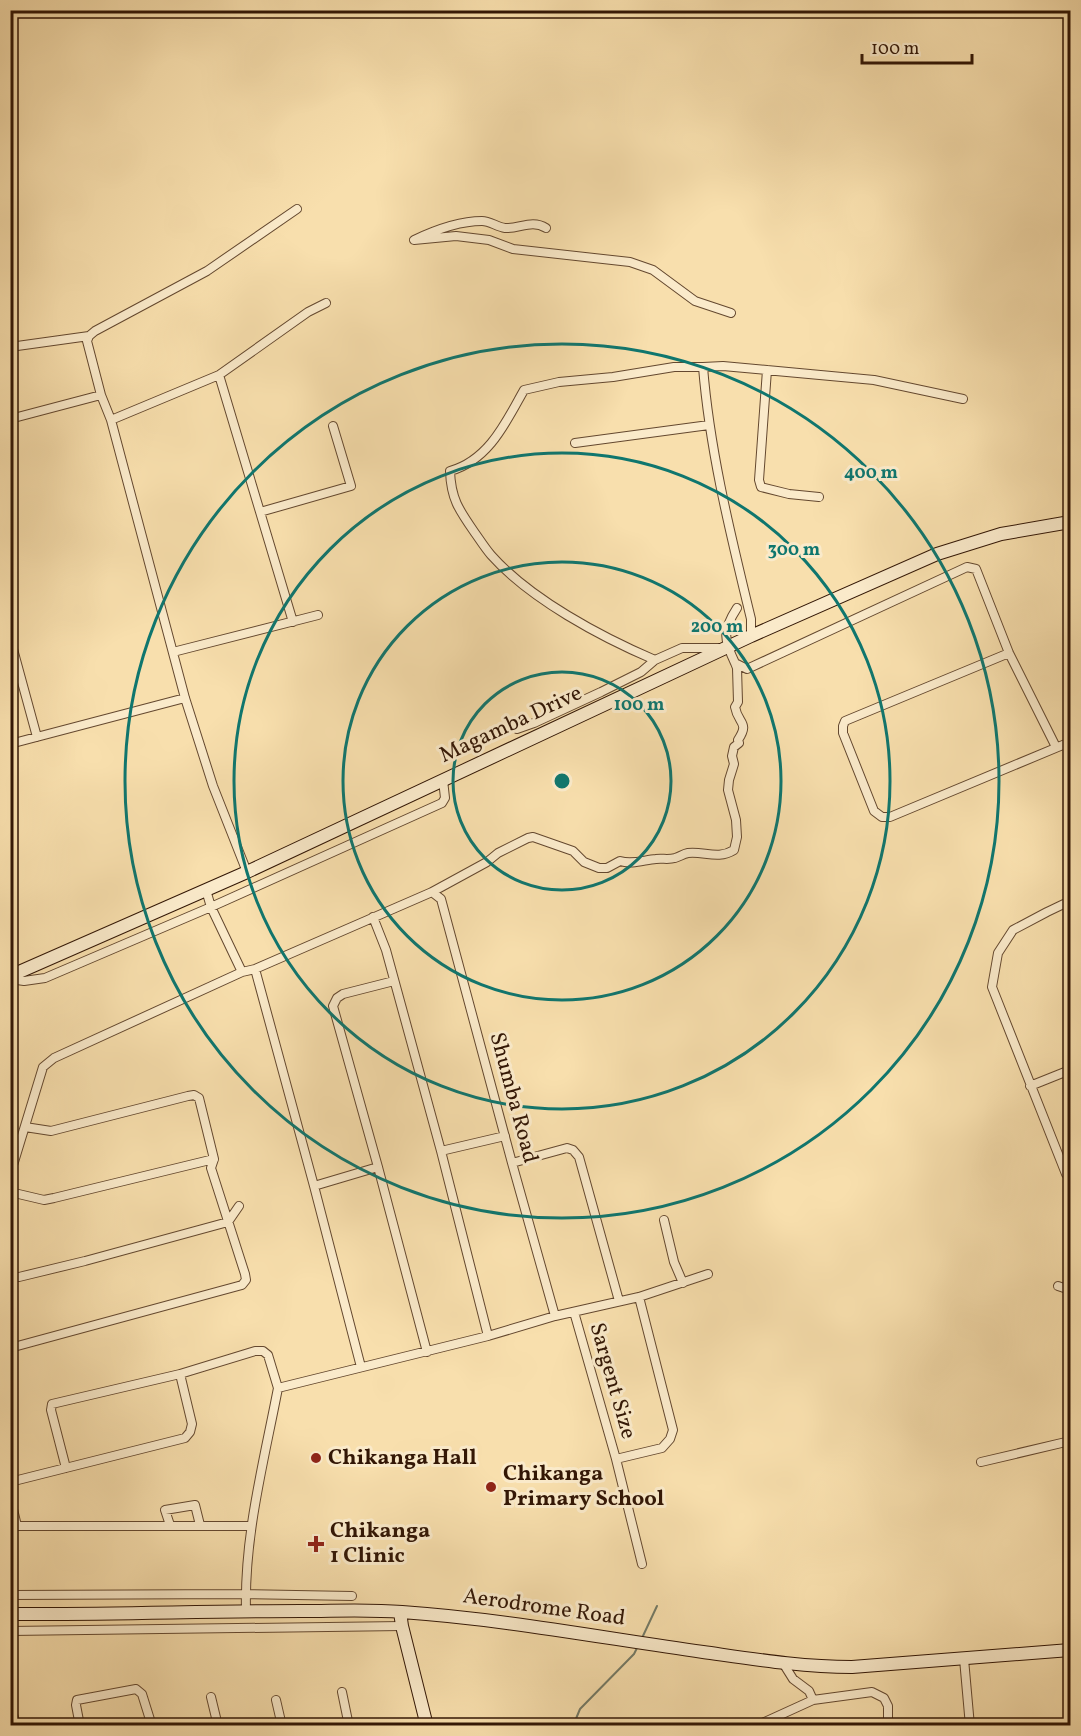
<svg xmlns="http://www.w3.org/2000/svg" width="1081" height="1736" font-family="Vollkorn,serif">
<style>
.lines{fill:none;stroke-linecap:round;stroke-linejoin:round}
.stream{stroke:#737a66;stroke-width:2}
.street-casing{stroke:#64482f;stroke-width:10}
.secondary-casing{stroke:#321605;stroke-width:14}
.street{stroke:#faeaca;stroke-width:8}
.secondary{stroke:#faeaca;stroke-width:12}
.ring{fill:none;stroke:#0f766e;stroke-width:3}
.poi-dot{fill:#8f2418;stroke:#faeaca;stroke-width:2}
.labels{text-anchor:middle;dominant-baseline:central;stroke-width:6;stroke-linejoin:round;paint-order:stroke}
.street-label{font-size:22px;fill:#321605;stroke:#faeaca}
.poi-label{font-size:22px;font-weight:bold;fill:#321605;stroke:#faeaca;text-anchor:start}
.centre{fill:#0f766e;stroke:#faeaca;stroke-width:3}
.ring-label{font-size:18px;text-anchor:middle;font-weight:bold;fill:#0f766e;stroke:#faeaca;stroke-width:6;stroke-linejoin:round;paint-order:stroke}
</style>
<rect width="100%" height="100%" fill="#f8dfad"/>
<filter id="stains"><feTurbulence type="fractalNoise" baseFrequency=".00333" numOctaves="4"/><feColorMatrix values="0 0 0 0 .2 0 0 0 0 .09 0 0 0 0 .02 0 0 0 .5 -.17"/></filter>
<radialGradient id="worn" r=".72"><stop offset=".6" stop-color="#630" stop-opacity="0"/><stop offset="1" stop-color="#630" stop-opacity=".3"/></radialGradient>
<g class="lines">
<path class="stream" d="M642,1638L657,1606
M573,1726L580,1709L634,1654L638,1646"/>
<g class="street-casing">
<path id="street" d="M546,228C532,219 519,229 505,228C497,227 490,221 482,221C459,221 435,230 414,240L456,236L489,240L513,249L630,262L653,270L695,301L731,313
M10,347L89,336
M703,367H674L613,377L559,382L524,390C506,422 489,460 450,471C451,499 459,510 475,533C480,540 485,548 491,555C530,599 601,637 655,660L682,648H722
M767,370L759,480L761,487L789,494L819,497
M219,375L308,312L326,303
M10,419L101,395
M111,420L219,375L293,622
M575,443L709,425
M260,512L351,486L333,426
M737,608C722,631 724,640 735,663L747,669L967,567L976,569L1009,653L1056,747
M751,636V619C731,536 710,453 703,367L723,366L874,380L963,399
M10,638L37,737
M173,652L318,615
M1009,653L845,721L843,726V733L874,811L882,817H890L1070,742
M517,729L534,723L601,692L641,672L655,660
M10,744L185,698
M247,872L213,786L185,698L111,420L101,395L87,341L89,336L95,331L207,271L297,209
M206,890L211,907L242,972
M432,892L441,899L512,1163L555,1316
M1070,901L1047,912L1013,930L998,953L992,987L1066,1174L1070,1179
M373,917L386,950L441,1151L488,1336
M255,969L314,1186L361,1367
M10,979L24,981L45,978L211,907L442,803L445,798L443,780
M394,981L343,994L337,998L333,1006L378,1167L427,1352
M1030,1086L1070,1070
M441,1151L505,1136
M512,1163L567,1148L573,1150L579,1157L619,1301
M10,1175L43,1067L54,1058L242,972L255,969L432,892L487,862L498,853L528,838L533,837L573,851L584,862L599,868H607L620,861C632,865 644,860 656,859C662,858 668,860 675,858C679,857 683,854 688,853C704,851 718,860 734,850L737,837L736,820L728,790L729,780L734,764L732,756L734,747L739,743L738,740C750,722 738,724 735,707L738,702L737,668L735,663
M314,1186L378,1167
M10,1192L44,1200L54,1198L214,1159
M664,1220L674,1262L683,1283
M10,1277H19L85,1261L228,1222L239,1206
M1058,1286L1070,1290
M574,1312L616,1459L642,1564
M10,1348L242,1285L246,1280L245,1274L211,1168L214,1159L199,1098L194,1095L188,1096L51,1131L25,1127
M616,1459L662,1448L670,1439L673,1430L639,1297
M981,1462L1070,1441
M66,1468L51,1410L52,1404L180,1374
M10,1482L185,1438L190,1432L192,1424L180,1374L255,1351H263L268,1355L278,1388
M10,1497L17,1526H251
M170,1525L165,1510L195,1505L200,1525
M10,1595L245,1594L352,1596
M246,1611C244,1536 264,1461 278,1388L488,1336L555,1316L639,1297L708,1274
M10,1631L402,1626
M964,1659L970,1726
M783,1663L793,1679L809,1691L813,1700
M342,1692L349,1726
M211,1697L218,1726
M276,1700L282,1726
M10,1703L16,1726
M80,1726L76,1705L77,1700L136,1689L142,1694L152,1726
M756,1726L813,1700L872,1692L884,1698L888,1706V1726"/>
</g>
<g class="secondary-casing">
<path id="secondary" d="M10,976L247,872L751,636L937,554L1001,534L1070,522
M400,1612L402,1626L427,1726
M10,1614C108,1615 204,1611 301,1611C335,1611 368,1609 402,1612C503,1619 603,1638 703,1652C753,1659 802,1667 852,1667L1070,1650"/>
</g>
<use href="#street" class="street"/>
<use href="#secondary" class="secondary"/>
</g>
<g class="ring">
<circle cx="562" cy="781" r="109"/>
<circle cx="562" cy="781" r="219"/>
<circle cx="562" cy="781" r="328"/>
<circle cx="562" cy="781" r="437"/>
</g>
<g class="poi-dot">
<circle cx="316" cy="1458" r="6"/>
<circle cx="491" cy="1487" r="6"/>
<path d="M313 1535h6v6h6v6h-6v6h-6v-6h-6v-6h6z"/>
</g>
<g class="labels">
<g class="street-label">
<text transform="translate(511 725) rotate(-25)">Magamba Drive</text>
<text transform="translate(513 1098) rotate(75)">Shumba Road</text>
<text transform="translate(612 1381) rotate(74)">Sargent Size</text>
<text transform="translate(544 1608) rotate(8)">Aerodrome Road</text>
</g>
<g class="poi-label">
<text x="328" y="1458">Chikanga Hall</text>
<text x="503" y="1474">Chikanga<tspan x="503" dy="25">Primary School</tspan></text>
<text x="330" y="1531">Chikanga<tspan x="330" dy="25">1 Clinic</tspan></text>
</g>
</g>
<circle cx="562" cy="781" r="9" class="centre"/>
<g class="ring-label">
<text x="871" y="478">400 m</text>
<text x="794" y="555">300 m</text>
<text x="717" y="632">200 m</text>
<text x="639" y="710">100 m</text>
</g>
<rect width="1081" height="1736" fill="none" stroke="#f8dfad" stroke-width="36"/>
<rect x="12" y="12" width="1057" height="1712" fill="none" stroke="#321605" stroke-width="3"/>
<rect x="18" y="18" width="1045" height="1700" fill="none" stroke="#321605" stroke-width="1.5"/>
<path d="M862 54v9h110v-9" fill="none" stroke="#321605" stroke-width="3"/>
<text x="871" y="54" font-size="18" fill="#321605" stroke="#faeaca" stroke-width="4.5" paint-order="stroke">100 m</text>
<rect width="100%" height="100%" filter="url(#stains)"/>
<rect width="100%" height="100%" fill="url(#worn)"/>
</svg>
